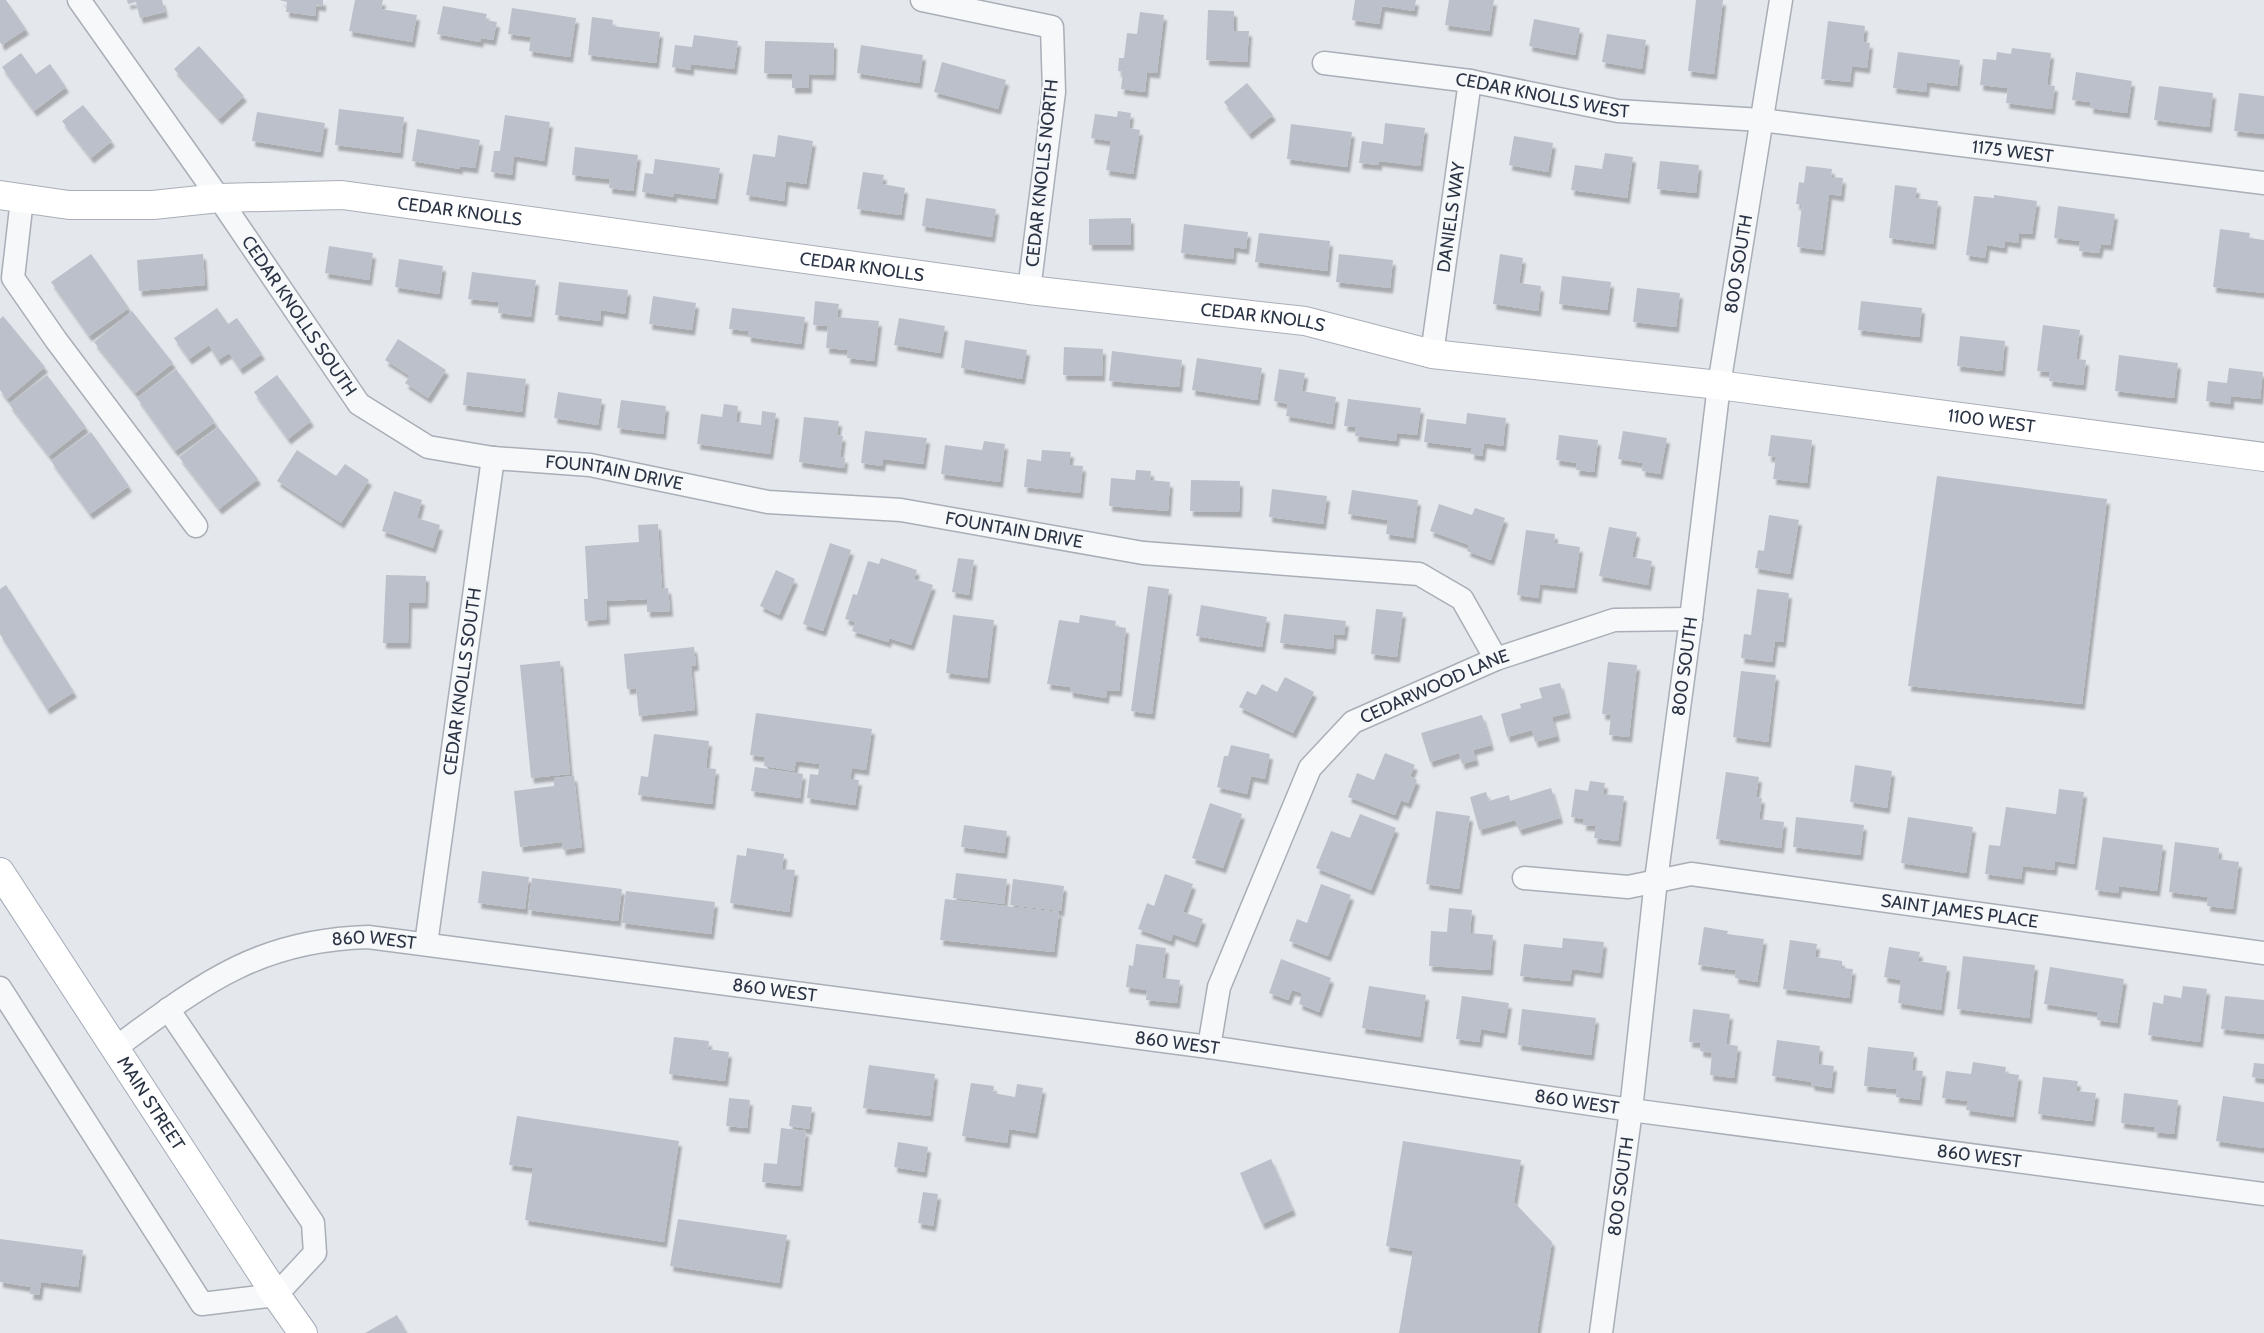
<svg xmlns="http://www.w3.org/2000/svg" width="2264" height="1333" font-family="Cabin,sans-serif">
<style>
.building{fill:#bbc0ca;filter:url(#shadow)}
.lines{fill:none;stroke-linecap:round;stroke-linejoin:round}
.street-casing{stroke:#a9aeb7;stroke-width:25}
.secondary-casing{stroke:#a9aeb7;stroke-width:30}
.primary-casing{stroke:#a3abb8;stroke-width:30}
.street{stroke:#f7f8fa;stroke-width:22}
.secondary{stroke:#fff;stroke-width:28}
.primary{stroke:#fff;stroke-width:28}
.labels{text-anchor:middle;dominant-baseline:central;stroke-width:4.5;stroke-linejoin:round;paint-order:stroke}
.street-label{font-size:18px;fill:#2b3445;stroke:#f4f6f9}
</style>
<defs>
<filter id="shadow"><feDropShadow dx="3" dy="5.5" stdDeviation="1" flood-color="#0004"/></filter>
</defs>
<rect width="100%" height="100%" fill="#e4e7ec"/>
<path class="building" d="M0,0H6L26,29L2,45L0,42Z
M127,0H162L165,12L140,18L136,2L128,4Z
M279,0H323V6L316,5L315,16L286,12L287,2Z
M355,0H383L381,9L417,15L412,42L349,31Z
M1355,0H1416L1414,11L1382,6L1379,24L1352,20Z
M1449,0H1494L1489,31L1445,25Z
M1696,0H1723L1714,74L1688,71Z
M443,6L487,14L485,20L497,22L493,40L481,38L480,42L437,34Z
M512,8L576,18L570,57L529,51L531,37L508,34Z
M1208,10L1234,11V31H1249L1247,62L1206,60Z
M1140,12L1164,15L1157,73L1147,72L1145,92L1121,89L1123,72L1118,71L1119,58H1124L1127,33L1137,34Z
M592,17L613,20L612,26L660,32L656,63L588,55Z
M1534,19L1580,28L1575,55L1529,46Z
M1828,21L1865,26L1863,42L1870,43L1867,68L1852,66L1850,82L1821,79Z
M1607,34L1646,40L1642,69L1602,62Z
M694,35L738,41L734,69L691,64V70L672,67L675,45L692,47Z
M765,41L834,43L833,75L809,74V88H792V74L764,73Z
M861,45L923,55L919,83L857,73Z
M199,46L244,96L219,119L174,69Z
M2012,48L2051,53L2047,85L2055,86L2052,109L2006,103L2008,88L1980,85L1983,59L1996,60L1997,52L2011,54Z
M1898,52L1960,60L1957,86L1927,82L1926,92L1893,88Z
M21,53L36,74L50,64L66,87L34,111L2,67Z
M942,62L1006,80L998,109L934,92Z
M2076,72L2132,81L2127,113L2090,108L2091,102L2072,100Z
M1247,83L1273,115L1249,134L1224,102Z
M2159,86L2213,93L2209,127L2154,120Z
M2239,93L2264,96V134L2234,131Z
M83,105L112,141L91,158L62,121Z
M339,109L404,117L400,153L335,145Z
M1118,111L1131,113L1129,128L1140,130L1133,174L1106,170L1111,141L1091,138L1095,114L1117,117Z
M257,112L325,123L320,152L252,141Z
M505,115L550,122L544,161L514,156L512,175L491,172L494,151H500Z
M1385,123L1425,128L1420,166L1379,161V165L1359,163L1362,141L1383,144Z
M1291,124L1352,132L1347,167L1287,159Z
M417,129L480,140L475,168L460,166V169L412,161Z
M778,135L813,141L806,184L786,181L784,201L746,195L753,154L775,157Z
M1514,136L1553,143L1548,172L1509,165Z
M575,147L638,155L633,191L609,188L610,179L572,175Z
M1605,153L1633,157L1627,198L1571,190L1575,165L1602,169Z
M655,159L720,168L715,199L674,193V197L642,192L645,173L653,174Z
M1660,161L1699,165L1696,193L1657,189Z
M1806,166L1832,169L1831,177L1843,178L1841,196L1829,194L1822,250L1797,247L1802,205L1796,204L1799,182L1804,183Z
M863,172L884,175L882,184L905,188L901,215L857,209Z
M1895,185L1917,188L1915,198L1938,201L1933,244L1889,238Z
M1994,195L2037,201L2032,234L2019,233L2018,243L2005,241L2004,248L1987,245L1985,258L1966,255L1974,196L1994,198Z
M926,198L996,209L992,237L922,226Z
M2058,206L2115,214L2110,245L2101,244L2099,253L2079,251L2080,241L2054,238Z
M1131,218V245H1089V219Z
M1184,224L1248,232L1246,249L1234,247L1233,259L1181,253Z
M2220,229L2250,233L2249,238L2264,240V293L2213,287Z
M1259,233L1330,241L1327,271L1255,262Z
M329,246L373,253L369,280L325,273Z
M91,254L129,308L89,336L51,282Z
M203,254L205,285L139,291L137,260Z
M1339,254L1393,260L1390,288L1336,282Z
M1500,254L1523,258L1519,283L1541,286L1538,311L1493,304Z
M399,259L443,266L439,294L395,287Z
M472,272L536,280L531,317L498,313L499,302L468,299Z
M1562,276L1611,282L1607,310L1559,304Z
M559,282L628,290L625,314L601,310L600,321L555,315Z
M1637,288L1680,293L1676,327L1633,322Z
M653,296L696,303L692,330L649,324Z
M815,301L839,304L837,317L879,321L874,361L847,358L848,350L826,348L828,326L813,325Z
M1861,301L1922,308L1919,337L1858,330Z
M217,308L228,324L237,318L262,354L240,369L229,353L218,360L209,345L189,359L174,338Z
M732,308L805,317L801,344L748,337V331L729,329Z
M132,311L173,363L135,393L94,342Z
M3,316L45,367L7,399L0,390V319Z
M899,318L945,326L940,353L894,345Z
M2043,325L2080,330L2076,359L2086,360L2083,385L2049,381L2050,372L2037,371Z
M1960,336L2005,341L2002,371L1957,366Z
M398,339L446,370L428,398L405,383L410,376L385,360Z
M965,340L1027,350L1022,379L961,368Z
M1064,347L1103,349L1102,376L1063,375Z
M1112,351L1182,360L1179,387L1109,381Z
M2119,355L2178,363L2174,398L2115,391Z
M1197,358L1262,368L1257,400L1192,390Z
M2229,368L2263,372L2260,399L2231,396V404L2206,401L2208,381L2227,383Z
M176,369L215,422L175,451L137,398Z
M1279,369L1305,373L1302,391L1336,397L1332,424L1286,416L1288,404L1274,401Z
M467,372L526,379L522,412L463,405Z
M47,375L86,427L49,456L9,404Z
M277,375L311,421L288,439L254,392Z
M558,392L602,399L598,425L554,418Z
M1348,399L1421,408L1417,435L1397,433L1396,441L1355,436L1356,427L1344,426Z
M621,400L666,406L663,434L617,428Z
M724,404L738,406L736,422L761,425L762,411L776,413L770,454L697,444L701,414L722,417Z
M1467,413L1506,418L1503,446L1484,443L1482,456L1471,454L1472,448L1424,442L1427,419L1466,424Z
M804,417L839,421L837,435L843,436L840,457L845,458L844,468L799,462Z
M218,427L258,479L219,509L179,457Z
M865,431L927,438L923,464L883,459L882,466L861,463Z
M1623,431L1667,438L1660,474L1642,471L1643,463L1618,459Z
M91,432L129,486L90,514L51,461Z
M1559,435L1598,440L1594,472L1576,470L1577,463L1556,460Z
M1771,435L1812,440L1807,483L1773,479L1776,457L1768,456Z
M984,441L1005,444L1000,482L941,474L945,445L982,450Z
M297,450L336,476L345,464L369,480L341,523L277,481Z
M1042,450L1071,452L1069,465L1083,466L1080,493L1024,487L1027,459L1041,461Z
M1136,470L1151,471L1150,480L1170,482L1168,511L1109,506L1111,478L1135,480Z
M1937,476L2107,499L2082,704L1908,686Z
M1191,480L1240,481L1239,512L1190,511Z
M1272,489L1327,496L1323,524L1269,517Z
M1352,490L1418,500L1413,538L1386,534L1388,520L1348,514Z
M394,491L422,500L417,518L440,525L433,548L382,531Z
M1439,504L1472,515L1475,508L1505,518L1491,560L1467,551L1469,545L1430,531Z
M1769,515L1799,520L1790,574L1755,568L1758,550L1764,551Z
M658,524L662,589L668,588L670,611L647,612V599L606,601L607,619L585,621L584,599H588L585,546L639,542L638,525Z
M1609,527L1637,532L1632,557L1652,561L1648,585L1599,576Z
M1526,530L1555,534L1554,543L1580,547L1574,588L1540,584L1538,598L1517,595Z
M830,543L851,550L823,631L803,624Z
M881,558L917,570L914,579L933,585L911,645L889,638L888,642L852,631L855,622L845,619L853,594L857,595L868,561L879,564Z
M958,558L974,560L969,595L952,592Z
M776,570L795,579L779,615L760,606Z
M386,575L426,576L425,603H409L408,643H383Z
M6,585L74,692L47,709L0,634V589Z
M1148,586L1169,589L1152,714L1131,711Z
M1757,589L1789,593L1783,642L1775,641L1772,662L1741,658L1744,634L1751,635Z
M1201,605L1267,617L1262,647L1196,636Z
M1376,609L1403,612L1397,657L1371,654Z
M1284,614L1346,621L1344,635L1334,634L1333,649L1280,643Z
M953,615L994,620L987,678L946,673Z
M1080,615L1116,621L1115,626L1126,628L1119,691L1107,690L1106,698L1070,692V687L1047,684L1059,620L1079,623Z
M694,647L696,665L691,666L695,710L639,716L636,688L627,689L624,654Z
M560,661L570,774L531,778L520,665Z
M1608,662L1637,665L1629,737L1609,735L1611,715L1602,714Z
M1741,671L1776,675L1768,742L1733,737Z
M1285,677L1314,692L1293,733L1239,707L1247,691L1256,695L1262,684L1277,692Z
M1560,683L1568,713L1552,717L1557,736L1535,742L1532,730L1507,737L1501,714L1521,708L1520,704L1542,698L1539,688Z
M756,713L872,729L866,770L852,768L850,779L859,780L855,805L807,798L810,774L818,775L820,764L796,761L794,771L764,766L765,757L750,755Z
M1482,715L1491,745L1473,750L1476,760L1462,764L1459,753L1430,762L1421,733Z
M654,734L709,741L706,768L716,769L712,804L638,795L641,776L648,777Z
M1231,745L1270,754L1265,779L1251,776L1247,794L1217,787L1224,756H1228Z
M1385,753L1415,765L1410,776L1417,780L1408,803L1401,800L1395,815L1348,797L1357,773L1374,780Z
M1855,765L1892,771L1887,808L1850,802Z
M755,767L803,774L800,798L751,791Z
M1726,772L1759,777L1756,797L1762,798L1759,819L1784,822L1781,848L1716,839Z
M574,776L582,847L563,850L562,842L520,847L514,791L554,786V778Z
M1590,781L1605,783L1603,794L1624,796L1618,841L1594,838L1596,826L1583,825L1584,819L1571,817L1575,789L1588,791Z
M1551,788L1560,818L1519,830L1515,820L1479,830L1470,797L1486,792L1489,801L1509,795L1510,801Z
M2059,789L2084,792L2074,864L2055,861L2054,870L2023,866L2021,879L1985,874L1989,845L2000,846L2006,807L2056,814Z
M1210,803L1242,814L1223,868L1192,858Z
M1436,811L1470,816L1459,889L1426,884Z
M1360,814L1396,828L1371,890L1316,868L1331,831L1350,838Z
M1796,817L1864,825L1860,855L1793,847Z
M1908,817L1973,827L1966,873L1901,863Z
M964,825L1007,831L1004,853L961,847Z
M2103,837L2163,845L2157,891L2119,886L2118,893L2095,890Z
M2175,842L2219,848L2218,859L2239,862L2233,909L2207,906L2208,897L2169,892Z
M747,848L784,854L782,869L795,870L789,912L730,903L737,855L746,856Z
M482,871L529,877L525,909L478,903Z
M956,873L1007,879L1004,904L953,898Z
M1165,874L1193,884L1183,912L1203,919L1195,942L1173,934L1171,941L1138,929L1147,903L1154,906Z
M532,878L622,889L618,921L528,910Z
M1013,879L1064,886L1061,911L1010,905Z
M1321,884L1351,895L1328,956L1289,941L1297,919L1307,923Z
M626,891L715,902L711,934L622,923Z
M945,899L1059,912L1054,952L940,940Z
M1449,908L1472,910L1470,933L1493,935L1490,970L1429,966L1431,931L1447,932Z
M1704,927L1728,931L1727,934L1764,939L1757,982L1735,978L1736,970L1698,965Z
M1563,938L1604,942L1600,973L1572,969L1570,981L1520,976L1524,944L1562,948Z
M1790,940L1817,944L1815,957L1842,961V968L1853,969L1849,998L1783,989Z
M1136,944L1166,948L1162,978L1180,980L1177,1003L1146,1000L1147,990L1126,987L1129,965L1133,966Z
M1889,947L1920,952L1918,961L1947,966L1941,1010L1898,1003L1901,980L1884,977Z
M1963,956L2035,965L2029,1018L1957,1009Z
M1281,959L1331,978L1319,1012L1299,1004L1302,993L1292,990L1288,1000L1269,993Z
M2050,967L2124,979L2117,1023L2097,1020L2098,1012L2044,1004Z
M1369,986L1426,995L1420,1037L1362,1028Z
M2183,986L2207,989L2200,1042L2148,1035L2153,1002L2163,1004L2164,995L2181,998Z
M1462,996L1509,1003L1504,1033L1481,1029L1479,1042L1456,1039Z
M2225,996L2264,1000V1034L2221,1029Z
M1522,1009L1596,1018L1591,1055L1518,1045Z
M1693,1009L1730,1014L1726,1044L1738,1046L1734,1078L1710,1075L1712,1053L1700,1051L1701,1043L1689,1042Z
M674,1037L709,1041L708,1049L729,1052L725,1081L669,1074Z
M1777,1040L1820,1046L1818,1064L1834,1066L1831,1088L1811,1085L1812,1082L1772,1076Z
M1868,1047L1914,1052L1912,1070L1923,1071L1919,1100L1896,1097L1897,1089L1864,1086Z
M1973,1062L2006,1067L2005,1073L2019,1075L2013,1117L1966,1110L1968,1101L1942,1098L1946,1071L1971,1074Z
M2254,1063L2264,1064V1079L2252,1077Z
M869,1065L935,1074L930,1116L863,1108Z
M2043,1077L2078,1081L2076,1091L2096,1093L2092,1121L2038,1114Z
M971,1083L994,1086L993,1093L1015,1097L1017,1084L1043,1088L1035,1133L1009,1129L1007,1143L962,1136Z
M2124,1093L2178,1100L2174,1134L2154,1132L2155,1127L2121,1123Z
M2223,1096L2264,1102V1148L2216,1141Z
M729,1098L750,1100L747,1128L726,1126Z
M792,1105L812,1107L809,1129L789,1126Z
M517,1116L679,1141L664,1242L525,1220L533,1168L509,1165Z
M781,1128L806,1131L800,1186L762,1182L764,1163L777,1164Z
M1403,1141L1521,1160L1514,1202L1552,1242L1537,1333H1399L1413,1251L1386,1246Z
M898,1142L928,1147L924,1172L894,1167Z
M1271,1159L1293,1210L1262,1224L1240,1173Z
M923,1192L938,1194L933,1226L918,1223Z
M678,1219L787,1235L779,1283L670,1266Z
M0,1239L83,1250L78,1287L41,1282L39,1295L30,1294L31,1287L0,1282Z
M397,1315L407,1333H365Z"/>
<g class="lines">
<g class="street-casing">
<g id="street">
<path id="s1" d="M79,0L219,198L359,404L428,447L493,458L590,465L768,502L901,510L1143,553L1419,574L1462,599L1496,659"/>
<path d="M922,0L1052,27L1054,92L1029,290"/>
<path id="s2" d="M1324,63L1470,81L1618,111L1761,120L2264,183"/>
<path d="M22,199L13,278L56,340L196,526"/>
<path id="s3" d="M1432,354L1470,81"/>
<path id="s4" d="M1524,878L1628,887L1691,874L2264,953"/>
<path id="s5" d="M426,944L493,458"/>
<path d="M0,988L202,1304L276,1295L315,1253L313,1223L168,1009"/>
<path id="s6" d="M1209,1047L1219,987L1310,768L1353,722L1496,659L1614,620L1691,619"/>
<path id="s7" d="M115,1048C201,985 257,940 368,937L1209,1047L1631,1110L2264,1194"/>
<path id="s8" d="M1601,1333L1631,1110L1656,880L1691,619L1719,385L1781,0"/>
</g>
</g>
<g class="secondary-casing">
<g id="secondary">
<path id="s9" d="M0,195L69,205H153L219,198L342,195L1029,290L1305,321L1432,354L1719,385L2264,457"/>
</g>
</g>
<g class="primary-casing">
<g id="primary">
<path id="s10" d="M0,872L276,1295L303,1333"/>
</g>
</g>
<use href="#street" class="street"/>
<use href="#secondary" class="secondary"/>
<use href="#primary" class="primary"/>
</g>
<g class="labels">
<g class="street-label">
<text stroke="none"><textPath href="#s2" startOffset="221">CEDAR KNOLLS WEST</textPath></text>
<text stroke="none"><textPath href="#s2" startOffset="695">1175 WEST</textPath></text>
<text transform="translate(1042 173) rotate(-84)">CEDAR KNOLLS NORTH</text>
<text stroke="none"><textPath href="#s9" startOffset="462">CEDAR KNOLLS</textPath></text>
<text stroke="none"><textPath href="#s3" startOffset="138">DANIELS WAY</textPath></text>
<text stroke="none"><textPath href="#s8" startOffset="1078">800 SOUTH</textPath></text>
<text stroke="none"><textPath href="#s9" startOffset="868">CEDAR KNOLLS</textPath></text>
<text stroke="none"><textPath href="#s1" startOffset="385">CEDAR KNOLLS SOUTH</textPath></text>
<text stroke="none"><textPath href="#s9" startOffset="1272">CEDAR KNOLLS</textPath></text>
<text stroke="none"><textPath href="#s9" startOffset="2009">1100 WEST</textPath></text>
<text stroke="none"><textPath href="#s1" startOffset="761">FOUNTAIN DRIVE</textPath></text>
<text stroke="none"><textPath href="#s1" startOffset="1166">FOUNTAIN DRIVE</textPath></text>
<text stroke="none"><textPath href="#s8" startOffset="672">800 SOUTH</textPath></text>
<text stroke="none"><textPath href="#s5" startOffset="265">CEDAR KNOLLS SOUTH</textPath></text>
<text stroke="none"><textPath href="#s6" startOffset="450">CEDARWOOD LANE</textPath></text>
<text stroke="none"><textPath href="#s4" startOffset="440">SAINT JAMES PLACE</textPath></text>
<text stroke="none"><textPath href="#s7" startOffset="288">860 WEST</textPath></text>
<text stroke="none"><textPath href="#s7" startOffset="692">860 WEST</textPath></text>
<text stroke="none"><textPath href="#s7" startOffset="1098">860 WEST</textPath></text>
<text stroke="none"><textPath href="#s7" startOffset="1502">860 WEST</textPath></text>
<text stroke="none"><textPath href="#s10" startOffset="276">MAIN STREET</textPath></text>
<text stroke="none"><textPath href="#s7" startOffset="1908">860 WEST</textPath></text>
<text stroke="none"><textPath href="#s8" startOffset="148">800 SOUTH</textPath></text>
</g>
</g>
</svg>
